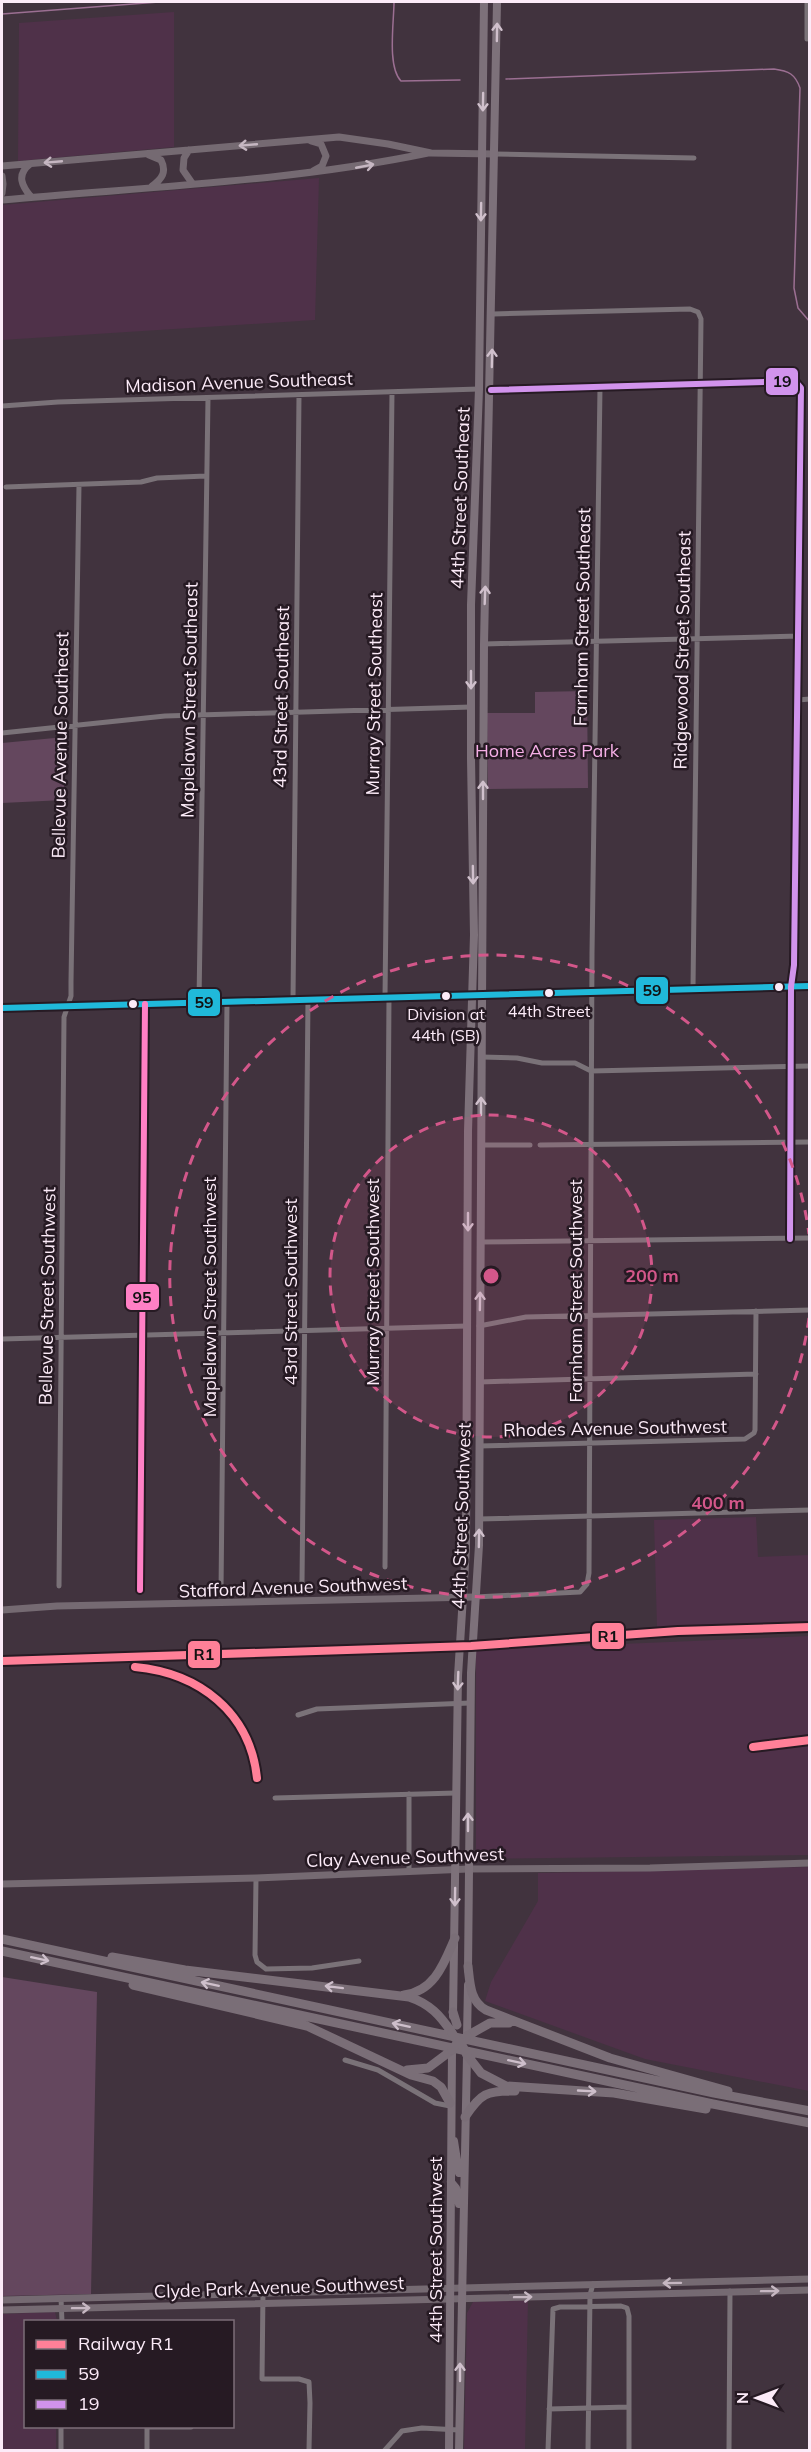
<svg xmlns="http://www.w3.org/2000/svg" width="811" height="2452" font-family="Mulish,sans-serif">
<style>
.built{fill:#4f3149}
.green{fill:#64475e}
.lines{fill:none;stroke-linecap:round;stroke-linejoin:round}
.stream{stroke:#9b6f92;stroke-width:1.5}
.street{stroke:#7a7278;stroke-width:5}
.secondary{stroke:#756a72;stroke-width:7}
.primary{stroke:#7d717a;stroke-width:8}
.highway{stroke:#7a6e77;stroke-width:9}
.highway-bridge{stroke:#7a6e77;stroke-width:9}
.bus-1-casing{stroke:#261a23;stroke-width:10}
.bus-2-casing{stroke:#261a23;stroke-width:10}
.bus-3-casing{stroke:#261a23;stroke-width:10}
.bus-1{stroke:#20b9da;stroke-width:6}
.bus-2{stroke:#d193ec;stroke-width:6}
.bus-3{stroke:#ff80c5;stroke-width:6}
.rail-1-casing{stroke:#261a23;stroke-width:12}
.rail-1{stroke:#ff8098;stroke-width:8}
.oneway{stroke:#d0c0cc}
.oneway2{stroke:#c6b7c2}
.oneway3{stroke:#cebfcb}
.ring{fill:none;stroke:#d3578a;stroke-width:3;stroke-dasharray:10 8}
.bus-dot{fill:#fcebf8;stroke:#261a23;stroke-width:2}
.labels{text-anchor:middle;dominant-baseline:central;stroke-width:5;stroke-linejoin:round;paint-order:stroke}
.bus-label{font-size:16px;fill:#fcebf8;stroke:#261a23}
.street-label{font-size:18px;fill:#fcebf8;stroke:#261a23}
.park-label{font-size:18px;fill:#f6afe7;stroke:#261a23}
.centre{fill:#d3578a;stroke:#261a23;stroke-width:3}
.ring-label{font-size:18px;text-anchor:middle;font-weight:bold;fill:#d3578a;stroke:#261a23;stroke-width:5;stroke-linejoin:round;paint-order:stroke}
.line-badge{stroke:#261a23;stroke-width:2}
.pale-badge-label{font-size:16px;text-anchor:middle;font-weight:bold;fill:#111}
</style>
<rect width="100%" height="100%" fill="#41333e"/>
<path class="built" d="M174,12V147L18,161L19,23Z
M319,178L315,320L2,340V205Z
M756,1517L758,1557L809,1555V1623L657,1627L654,1520Z
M809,1636V1855L476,1859V1650Z
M809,1867V2091L645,2059L485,2001L491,1982L538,1901V1873Z
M528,2299L525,2450H464L467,2313L473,2302Z
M55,2312L57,2321L26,2322V2426L56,2427V2450H2V2314Z"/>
<path class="green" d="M587,691L588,788L488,789L487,713H535V692Z
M65,737L64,800L2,803V743Z
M2,1977L97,1992L91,2294L2,2296Z"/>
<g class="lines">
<path class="stream" d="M394,2C394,22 387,67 401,81L460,80
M2,14L159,2
M506,79L774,69C789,71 795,74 800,88L794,288L798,308L810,322"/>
<path class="street" d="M807,39V2
M495,154L694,158
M493,314L690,309L698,312L701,319L693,988
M491,390L795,381L801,388L794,965L791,987L790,1239
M2,406L58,402L479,389
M6,487L141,482L157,478L206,476
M484,644L799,636
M798,700L810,699
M2,733L165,716L471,707
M385,997L392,392
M293,1000L299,395
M199,1002L208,398
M482,1057L517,1058L542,1063H575L591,1071L810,1066
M481,1145H530
M540,1145L810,1142
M480,1242L810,1238
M479,1326L526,1317L810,1310
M2,1339L467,1326
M479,1382L756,1374
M479,1446L745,1439L754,1433L755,1430L756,1311
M479,1519L810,1510
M385,1567L389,997
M302,1584L308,1000
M59,1586L64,1017L71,996V982L79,485
M140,1590L145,1004
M221,1592L227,1002
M475,1597L580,1592L587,1584L589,1573L592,954L600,387
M298,1715L317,1709L470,1703
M409,1794V1872
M275,1798L456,1793
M256,1878L255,1955L257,1962L266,1969L312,1968L359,1961
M345,2060L378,2070L435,2103L450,2106
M263,2292L262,2379H299L309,2382L310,2403L309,2450
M61,2298L62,2322
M549,2409L629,2407
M147,2426V2450
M147,2427H191
M61,2450V2426
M385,2450L402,2431L422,2428L459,2430
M548,2450L553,2309L560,2307L621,2306L627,2308L629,2316V2450
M588,2450L590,2295L593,2284
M729,2450L730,2291"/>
<path class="secondary" d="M311,141L321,144L326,156L322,166L313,171
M189,150L184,158L183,170L192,183
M149,155L161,160C167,172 162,179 152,186
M30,164C16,175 22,186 31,197
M2,166L339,137L388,144L431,153L495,154
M2,176L3,184L2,193
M2,200C144,187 288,182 428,153
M2,1610L57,1606L475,1597
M2,1884L256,1878L468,1869L650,1868L810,1863
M2,2300L810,2279
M2,2310L810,2290"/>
<path class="primary" d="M2,1008L810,986
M468,1970L471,1673L479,1545L484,644L497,2
M453,2016L458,1676L466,1548L468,1131L474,935L471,759V605L479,389L484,2
M467,2036L468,1985
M454,2141L459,2173
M451,2182L456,2188L459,2204
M449,2450L452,2050
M459,2450L467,2055"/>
<path class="highway" d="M2,1939L714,2093L810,2111
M2,1951L713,2104L810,2123
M112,1957L185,1970L409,1997C430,2004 440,2015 452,2033
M468,1966C470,1984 470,2001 486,2010L610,2058L728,2091
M133,1985L307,2026L411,2075L433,2081L441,2087L450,2103
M404,1995C435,1991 444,1963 455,1938
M453,2012L457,2025
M467,2036L490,2023H509
M467,2055L481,2073L506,2086L614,2093L706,2109
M407,2070L428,2068L452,2050
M465,2117C481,2093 486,2091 515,2091"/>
<path class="highway-bridge" d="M467,2036L461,2043L467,2055
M452,2050L458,2042L452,2033"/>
<g class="bus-1-casing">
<path id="bus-1" d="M2,1008L809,986"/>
</g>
<g class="bus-2-casing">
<path id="bus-2" d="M491,390L795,381L801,388L794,965L791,987L790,1239"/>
</g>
<g class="bus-3-casing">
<path id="bus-3" d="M140,1590L145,1004"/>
</g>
<use href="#bus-1" class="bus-1"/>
<use href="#bus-2" class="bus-2"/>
<use href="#bus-3" class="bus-3"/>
<g class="rail-1-casing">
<path id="rail-1" d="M2,1661L471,1646L678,1631L810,1627
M135,1667C199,1673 250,1712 257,1778
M753,1747L810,1740"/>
</g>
<use href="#rail-1" class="rail-1"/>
</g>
<defs><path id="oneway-shaft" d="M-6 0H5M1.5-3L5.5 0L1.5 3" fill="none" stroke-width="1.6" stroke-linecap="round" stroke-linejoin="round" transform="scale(1.5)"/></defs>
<g class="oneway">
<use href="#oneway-shaft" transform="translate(497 32) rotate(-89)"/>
<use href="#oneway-shaft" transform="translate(483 102) rotate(91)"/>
<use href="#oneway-shaft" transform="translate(481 212) rotate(91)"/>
<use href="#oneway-shaft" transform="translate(492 358) rotate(-89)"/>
<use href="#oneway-shaft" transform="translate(485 595) rotate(-88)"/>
<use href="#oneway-shaft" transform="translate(471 680) rotate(90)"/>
<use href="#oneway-shaft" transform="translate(483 790) rotate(-90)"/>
<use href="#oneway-shaft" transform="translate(473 875) rotate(89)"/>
<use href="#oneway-shaft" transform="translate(481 1106) rotate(-90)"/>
<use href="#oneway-shaft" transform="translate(468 1222) rotate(90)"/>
<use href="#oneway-shaft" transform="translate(480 1301) rotate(-89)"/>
<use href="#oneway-shaft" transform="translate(479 1538) rotate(-89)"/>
<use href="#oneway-shaft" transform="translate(458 1681) rotate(92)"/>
<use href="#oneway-shaft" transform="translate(468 1822) rotate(-90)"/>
<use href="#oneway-shaft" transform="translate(455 1897) rotate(91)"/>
<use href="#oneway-shaft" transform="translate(460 2372) rotate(-90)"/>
</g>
<g class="oneway2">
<use href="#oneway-shaft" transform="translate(248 145) rotate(175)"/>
<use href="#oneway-shaft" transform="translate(53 162) rotate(175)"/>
<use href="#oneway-shaft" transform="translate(365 166) rotate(-11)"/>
<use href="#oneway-shaft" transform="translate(672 2283) rotate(179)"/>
<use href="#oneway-shaft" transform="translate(770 2291) rotate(-1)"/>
<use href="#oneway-shaft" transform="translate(523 2297) rotate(-1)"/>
<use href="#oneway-shaft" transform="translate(81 2308) rotate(-1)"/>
</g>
<g class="oneway3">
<use href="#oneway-shaft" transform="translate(40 1959) rotate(12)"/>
<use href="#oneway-shaft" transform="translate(210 1984) rotate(-168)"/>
<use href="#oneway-shaft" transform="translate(334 1987) rotate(-173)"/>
<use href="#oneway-shaft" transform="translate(401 2025) rotate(-168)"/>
<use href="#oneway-shaft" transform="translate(517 2062) rotate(12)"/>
<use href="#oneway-shaft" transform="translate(587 2091) rotate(3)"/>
</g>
<circle cx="491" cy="1276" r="161" fill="#d3578a" fill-opacity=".12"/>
<g class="ring">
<circle cx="491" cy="1276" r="161"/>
<path d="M809 1318A321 321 0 1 1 809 1234"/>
</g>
<g class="bus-dot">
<circle cx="779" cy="987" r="5"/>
<circle cx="549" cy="993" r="5"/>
<circle cx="446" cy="996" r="5"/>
<circle cx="133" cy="1004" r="5"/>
</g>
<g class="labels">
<g class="bus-label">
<text x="549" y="1011">44th Street</text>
<text x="446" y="1014">Division at<tspan x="446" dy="21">44th (SB)</tspan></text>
</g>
<g class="street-label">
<text transform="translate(239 382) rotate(-2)">Madison Avenue Southeast</text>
<text transform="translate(460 498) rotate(-88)">44th Street Southeast</text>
<text transform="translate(582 617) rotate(-89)">Farnham Street Southeast</text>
<text transform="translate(682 650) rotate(-89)">Ridgewood Street Southeast</text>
<text transform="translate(374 694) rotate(-89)">Murray Street Southeast</text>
<text transform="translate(281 697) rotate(-89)">43rd Street Southeast</text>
<text transform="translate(189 700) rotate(-89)">Maplelawn Street Southeast</text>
<text transform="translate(60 745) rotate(-89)">Bellevue Avenue Southeast</text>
<text transform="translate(372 1282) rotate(-90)">Murray Street Southwest</text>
<text transform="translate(575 1291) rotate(-90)">Farnham Street Southwest</text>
<text transform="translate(290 1292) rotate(-90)">43rd Street Southwest</text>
<text transform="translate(47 1296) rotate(-89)">Bellevue Street Southwest</text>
<text transform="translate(209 1297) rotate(-90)">Maplelawn Street Southwest</text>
<text transform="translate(615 1428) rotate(-1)">Rhodes Avenue Southwest</text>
<text transform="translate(461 1516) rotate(-88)">44th Street Southwest</text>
<text transform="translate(293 1587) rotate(-2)">Stafford Avenue Southwest</text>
<text transform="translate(405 1857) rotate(-2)">Clay Avenue Southwest</text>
<text transform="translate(435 2250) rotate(-90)">44th Street Southwest</text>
<text transform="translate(279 2287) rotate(-2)">Clyde Park Avenue Southwest</text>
</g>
<g class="park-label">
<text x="547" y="750">Home Acres Park</text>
</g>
</g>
<circle cx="491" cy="1276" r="9" class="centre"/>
<g class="ring-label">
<text x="652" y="1282">200 m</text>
<text x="718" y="1509">400 m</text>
</g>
<g class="line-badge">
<rect x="765" y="367" width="34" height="29" rx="6" fill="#d193ec"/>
<rect x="635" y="976" width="34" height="29" rx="6" fill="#20b9da"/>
<rect x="187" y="988" width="34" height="29" rx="6" fill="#20b9da"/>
<rect x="125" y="1283" width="35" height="28" rx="6" fill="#ff80c5"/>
<rect x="591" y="1622" width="34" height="28" rx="6" fill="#ff8098"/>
<rect x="187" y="1640" width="34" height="29" rx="6" fill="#ff8098"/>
</g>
<g class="pale-badge-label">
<text x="782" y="387">19</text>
<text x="652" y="996">59</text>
<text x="204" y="1008">59</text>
<text x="142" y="1303">95</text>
<text x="608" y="1642">R1</text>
<text x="204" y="1660">R1</text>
</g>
<rect width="811" height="2452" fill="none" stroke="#fcebf8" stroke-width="6"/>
<rect x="24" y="2320" width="210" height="108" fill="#261a23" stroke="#7c6e78" stroke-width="1.5"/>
<rect x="36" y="2340" width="30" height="9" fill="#ff8098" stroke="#7c6e78" stroke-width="1.5"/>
<text x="78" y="2350" font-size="18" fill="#fcebf8">Railway R1</text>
<rect x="36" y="2370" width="30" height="9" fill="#20b9da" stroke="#7c6e78" stroke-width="1.5"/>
<text x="78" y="2380" font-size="18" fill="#fcebf8">59</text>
<rect x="36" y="2400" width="30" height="9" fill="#d193ec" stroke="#7c6e78" stroke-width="1.5"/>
<text x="78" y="2410" font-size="18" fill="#fcebf8">19</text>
<g transform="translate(757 2398) rotate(270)" stroke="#261a23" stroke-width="4.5" paint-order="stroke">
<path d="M0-4.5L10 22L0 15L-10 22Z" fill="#fcebf8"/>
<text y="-9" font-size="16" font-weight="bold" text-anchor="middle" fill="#fcebf8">N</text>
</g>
</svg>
